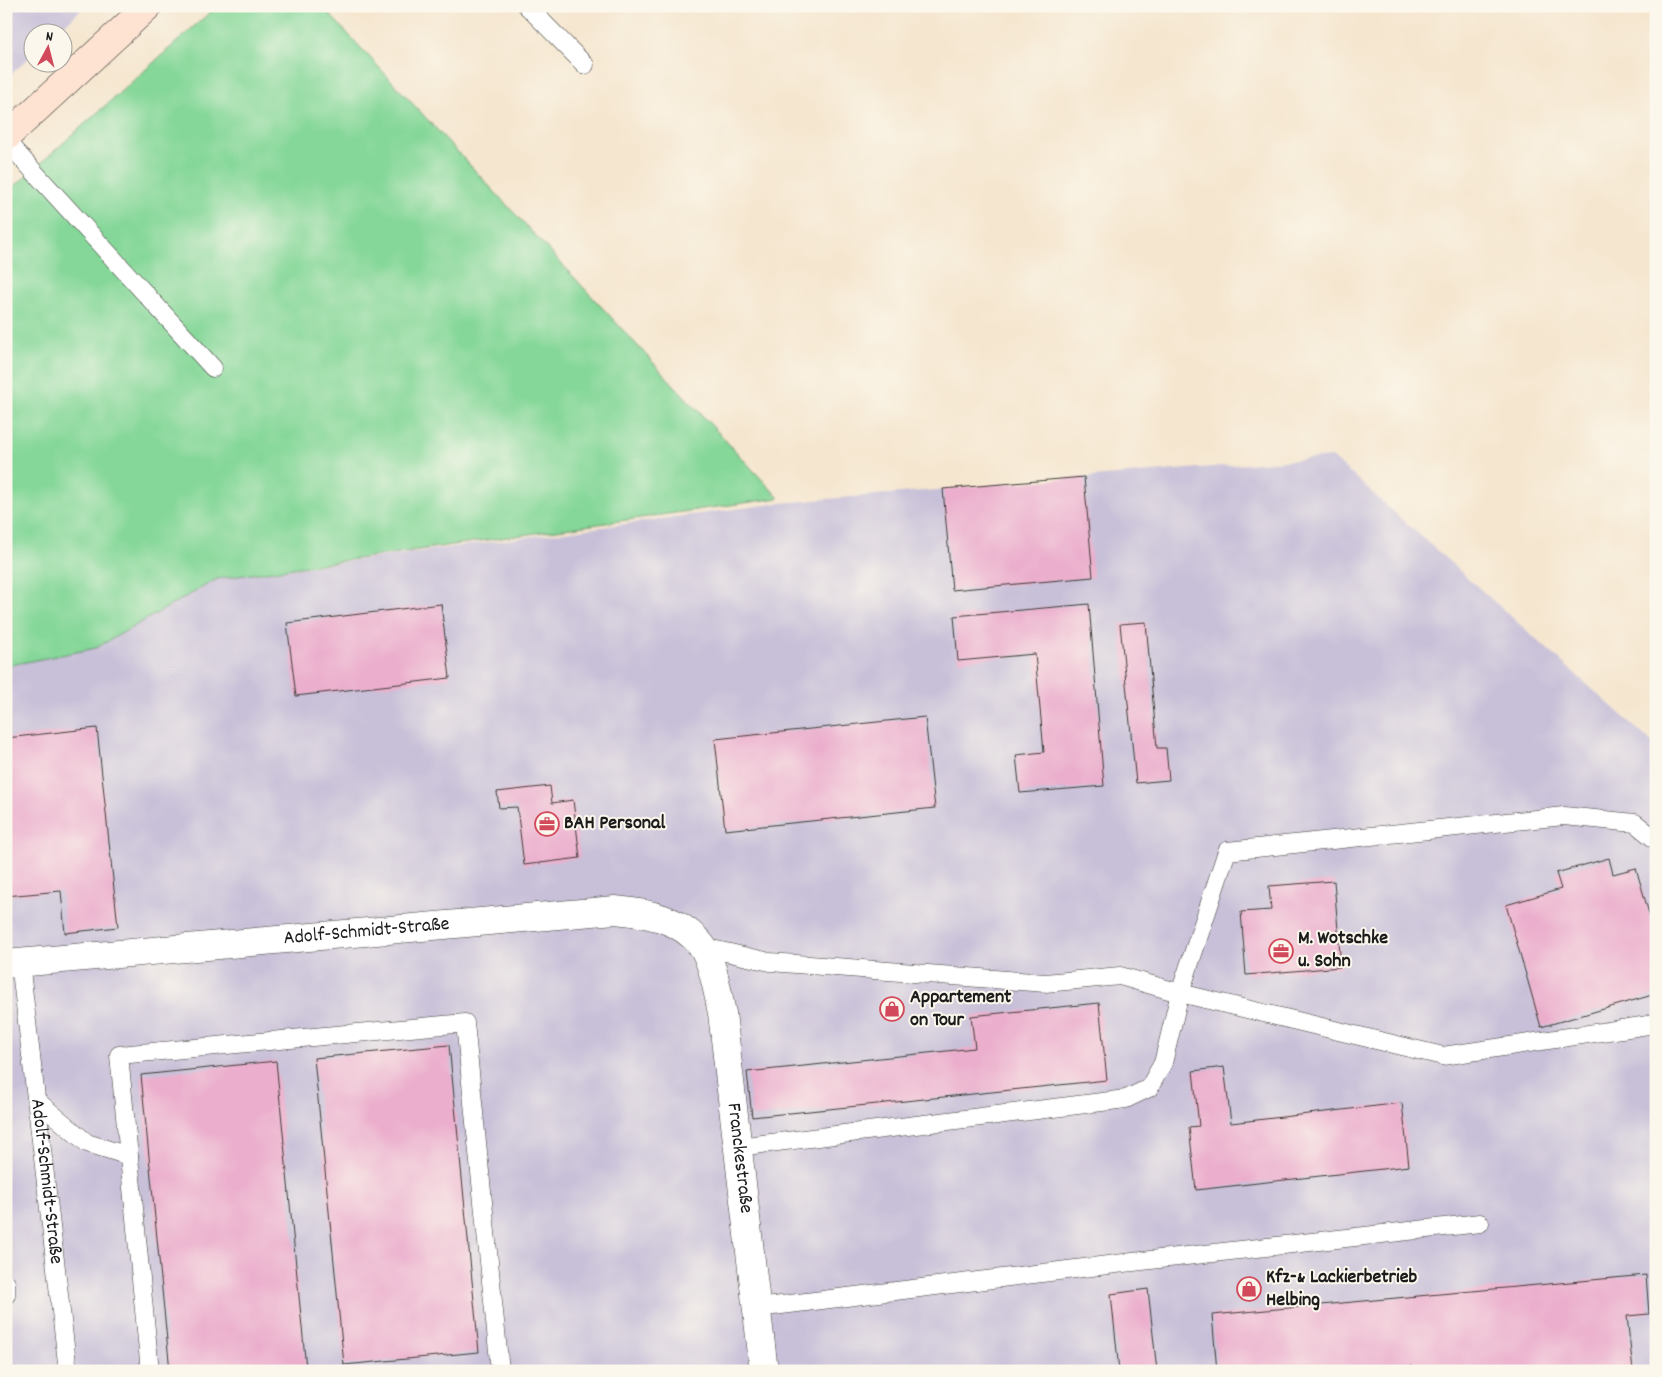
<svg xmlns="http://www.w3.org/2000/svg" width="1662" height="1377" font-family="Dekko,sans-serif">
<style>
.industrial{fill:#c8c0d8}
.green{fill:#84d798;stroke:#507a5a}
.building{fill:#ebafcd}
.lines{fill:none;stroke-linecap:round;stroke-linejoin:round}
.lane-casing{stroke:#3d3a37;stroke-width:19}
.street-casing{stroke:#3d3a37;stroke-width:29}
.secondary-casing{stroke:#3d3a37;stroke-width:29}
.lane{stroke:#fff;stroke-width:18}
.street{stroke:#fff;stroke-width:28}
.secondary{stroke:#fee3d2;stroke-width:28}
.labels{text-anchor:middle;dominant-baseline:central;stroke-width:4;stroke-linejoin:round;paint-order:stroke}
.poi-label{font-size:20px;font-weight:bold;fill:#1c1c1c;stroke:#fbf7ec;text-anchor:start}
.street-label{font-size:20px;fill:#1c1c1c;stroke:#fbf7ec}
</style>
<rect width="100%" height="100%" fill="#fbf7ec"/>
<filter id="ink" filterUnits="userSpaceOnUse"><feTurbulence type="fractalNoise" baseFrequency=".02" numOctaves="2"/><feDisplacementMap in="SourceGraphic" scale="10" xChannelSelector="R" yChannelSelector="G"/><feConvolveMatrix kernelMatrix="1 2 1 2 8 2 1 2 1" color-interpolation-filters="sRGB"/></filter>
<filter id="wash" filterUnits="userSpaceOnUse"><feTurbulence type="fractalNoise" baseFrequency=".0096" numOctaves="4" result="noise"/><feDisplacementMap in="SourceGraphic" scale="20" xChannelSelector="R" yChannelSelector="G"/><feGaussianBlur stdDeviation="1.12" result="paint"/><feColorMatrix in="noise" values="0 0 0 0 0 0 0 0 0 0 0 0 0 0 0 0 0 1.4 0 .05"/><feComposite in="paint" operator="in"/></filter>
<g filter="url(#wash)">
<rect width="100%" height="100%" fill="#f5e6cf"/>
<path class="industrial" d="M6,6H85L57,32H32V55L6,79Z
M1332,457L1656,746V1371H6V666L96,648L217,579L780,503Z"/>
<path class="green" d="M217,6H322L779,498L217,579L96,648L6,666V194Z"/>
<g id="blocks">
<path class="building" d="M1084,477L1093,577L952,590L943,489Z
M441,604L450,678L296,696L287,623Z
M1089,604L1104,786L1020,793L1016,755L1044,752L1035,654L958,661L954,616Z
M1146,622L1157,748H1166L1169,780L1136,783L1120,624Z
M925,717L935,808L725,830L715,739Z
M97,728L118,927L65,933L61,891L6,896V738Z
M550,786L552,803L573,800L580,858L524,865L517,807L499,808L497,792Z
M1609,858L1613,874L1636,868L1656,938V994L1541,1027L1506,905L1561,889L1556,873Z
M1334,881L1341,967L1246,975L1241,912L1271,910L1269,886Z
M1099,1003L1107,1080L752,1117L747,1072L975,1048L971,1016Z
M449,1045L479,1352L344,1365L314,1058Z
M276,1061L306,1368L281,1371H170L141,1075Z
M1224,1067L1231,1123L1402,1103L1409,1166L1196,1190L1189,1127L1199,1126L1193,1071Z
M1646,1275L1649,1314L1627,1316L1633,1371H1412V1366L1368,1371H1217L1212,1315Z
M1148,1289L1157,1371H1119L1111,1294Z"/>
</g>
</g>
<g filter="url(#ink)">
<use href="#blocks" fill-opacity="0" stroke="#3d3a37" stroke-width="1"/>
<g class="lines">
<g class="lane-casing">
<g id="lane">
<path d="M527,6L585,65"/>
<path d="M6,141L213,368"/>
<path d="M703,947L770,962L1045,983L1120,976L1180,993L1443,1056L1648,1025L1656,1022"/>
<path id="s1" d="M20,962L68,1371"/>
<path d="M37,1101L87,1143L129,1156"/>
<path d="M738,1147L1126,1099L1149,1088L1163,1063L1180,993L1227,851L1564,816L1635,823L1656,840"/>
<path d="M6,1283V1295"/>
<path d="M757,1308L1124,1263L1480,1223"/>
<path d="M150,1371L119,1055L465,1023L500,1371"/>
</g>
</g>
<g class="street-casing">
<g id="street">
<path id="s2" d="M6,964L615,910C648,913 680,918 702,946C713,961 718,995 722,1013L764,1371"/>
</g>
</g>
<g class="secondary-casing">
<path id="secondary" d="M6,137L148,6"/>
</g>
<use href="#lane" class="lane"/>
<use href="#street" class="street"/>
<use href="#secondary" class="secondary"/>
</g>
</g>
<defs>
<g id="office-ring" transform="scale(1.25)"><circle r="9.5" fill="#fbf7ec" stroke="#d1495b" stroke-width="1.5"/><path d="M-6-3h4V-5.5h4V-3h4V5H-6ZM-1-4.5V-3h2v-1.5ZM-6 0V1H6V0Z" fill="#d1495b"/></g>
<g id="shop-ring" transform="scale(1.25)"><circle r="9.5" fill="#fbf7ec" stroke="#d1495b" stroke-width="1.5"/><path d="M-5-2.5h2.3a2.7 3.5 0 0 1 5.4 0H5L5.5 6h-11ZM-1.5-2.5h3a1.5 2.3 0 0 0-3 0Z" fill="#d1495b"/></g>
</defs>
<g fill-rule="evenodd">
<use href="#office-ring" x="547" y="824"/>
<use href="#office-ring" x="1281" y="951"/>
<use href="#shop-ring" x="892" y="1009"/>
<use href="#shop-ring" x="1249" y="1289"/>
</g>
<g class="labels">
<g class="poi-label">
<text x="564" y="824">BAH Personal</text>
<text x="1298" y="939">M. Wotschke<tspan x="1298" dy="23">u. Sohn</tspan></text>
<text x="910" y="998">Appartement<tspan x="910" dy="23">on Tour</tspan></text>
<text x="1266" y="1278">Kfz-&amp; Lackierbetrieb<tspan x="1266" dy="23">Helbing</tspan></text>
</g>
<g class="street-label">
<text stroke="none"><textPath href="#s2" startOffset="362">Adolf-Schmidt-Straße</textPath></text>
<text stroke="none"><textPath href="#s2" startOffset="925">Franckestraße</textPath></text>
<text stroke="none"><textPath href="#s1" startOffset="221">Adolf-Schmidt-Straße</textPath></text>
</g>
</g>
<rect width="1662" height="1377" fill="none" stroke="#fbf7ec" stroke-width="25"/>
<g transform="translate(48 48) rotate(7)"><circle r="24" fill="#fbf7ec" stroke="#a29f99"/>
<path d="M0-4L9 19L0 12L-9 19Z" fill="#d1495b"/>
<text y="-8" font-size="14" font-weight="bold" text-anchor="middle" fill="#1c1c1c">N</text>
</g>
</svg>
